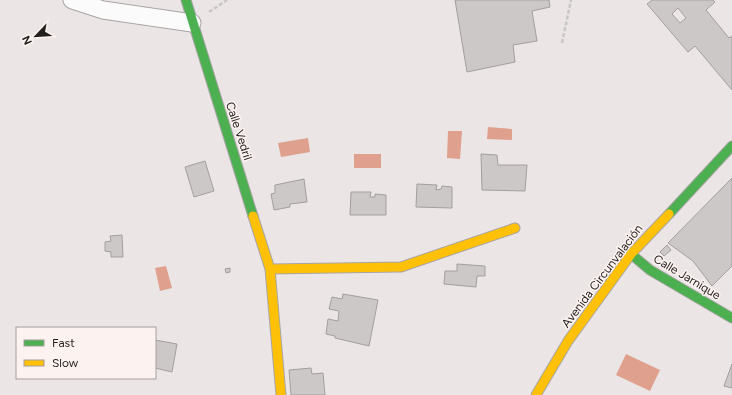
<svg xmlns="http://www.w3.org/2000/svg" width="732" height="395" font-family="Figtree,sans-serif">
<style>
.water{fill:#dfa08d}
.building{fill:#cbc8c7;stroke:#a39f9e;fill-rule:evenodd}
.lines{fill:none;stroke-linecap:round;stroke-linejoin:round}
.street-casing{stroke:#a8a5a4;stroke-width:19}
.fast-casing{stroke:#a8a5a4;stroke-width:11}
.slow-casing{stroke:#a8a5a4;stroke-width:11}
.path{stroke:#c8c7c6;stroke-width:2.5;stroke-dasharray:4 2;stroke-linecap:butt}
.street{stroke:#fcfbfb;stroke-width:17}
.fast{stroke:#4caf50;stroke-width:9}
.slow{stroke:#ffc107;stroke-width:9}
.labels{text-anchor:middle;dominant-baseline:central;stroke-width:3;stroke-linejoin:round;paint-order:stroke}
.street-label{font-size:12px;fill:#221f1e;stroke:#fcf3f0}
</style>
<rect width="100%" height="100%" fill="#ebe6e5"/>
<path class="water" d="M488,127L512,129V140L487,139Z
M448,131H462L460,159L447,158Z
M308,138L310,152L281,157L278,143Z
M354,154H381V168H354Z
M166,266L172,288L160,291L155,268Z
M626,354L660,370L650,391L616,375Z"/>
<path class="building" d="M455,0H549L550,7L532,11L537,41L513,45L515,62L467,72Z
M652,0H713L715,2L706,10L729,38L732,36V90L695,46L688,52L647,4ZM678,8L686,18L680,23L672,14Z
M481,154L497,155L498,165H527L525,191L482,190Z
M205,161L214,191L194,197L185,167Z
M732,178V266L712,286L693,261L668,243Z
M304,179L307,202L290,204V207L274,210L271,194L275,193V185Z
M417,184L437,185L436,190L441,189L442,186L452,187V208L416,207Z
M351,192H371L370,197H375V194L386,195V215H350Z
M122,235L123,257H111V252L105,251V242L111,241L110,236Z
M667,245L671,250L664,256L660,252Z
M457,264L485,266V276H477L476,287L444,284L445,271H457Z
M230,268V272L226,273L225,269Z
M343,294L378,300L369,346L335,338V336L326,334L328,319L338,321L339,311L329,309L332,297L342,299Z
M155,340L177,344L172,372L155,368Z
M732,364V388L724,386Z
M311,368L312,374L323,373L325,395H291L289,370Z"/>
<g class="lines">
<g class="street-casing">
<path id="street" d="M72,0L103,10L192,23"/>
</g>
<g class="fast-casing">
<path id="fast" d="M186,0L253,216
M669,214L732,146
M631,254L650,270L732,318"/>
</g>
<g class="slow-casing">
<path id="slow" d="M253,216L270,269L281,395
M270,269L401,267L515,228
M536,395L568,341L631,254L669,214"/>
</g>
<path class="path" d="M209,12L227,0
M562,43L571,0"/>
<use href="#street" class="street"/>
<use href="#fast" class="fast"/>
<use href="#slow" class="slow"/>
</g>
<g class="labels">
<g class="street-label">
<text transform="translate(239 131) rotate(72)">Calle Vedril</text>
<text transform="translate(602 276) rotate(-53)">Avenida Circunvalación</text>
<text transform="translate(687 277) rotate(31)">Calle Jarnique</text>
</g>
</g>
<rect x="16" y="327" width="140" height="52" fill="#fcf3f0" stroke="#a59e9c"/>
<rect x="24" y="340" width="20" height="6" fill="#4caf50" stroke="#a59e9c"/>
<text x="52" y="347" font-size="12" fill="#221f1e">Fast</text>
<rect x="24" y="360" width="20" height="6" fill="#ffc107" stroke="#a59e9c"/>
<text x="52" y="367" font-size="12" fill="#221f1e">Slow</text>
<g transform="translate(36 36) rotate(245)" stroke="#fcf3f0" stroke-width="3" paint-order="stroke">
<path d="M0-3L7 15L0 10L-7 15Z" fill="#221f1e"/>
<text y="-6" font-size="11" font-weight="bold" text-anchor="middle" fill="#221f1e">N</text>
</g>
</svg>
